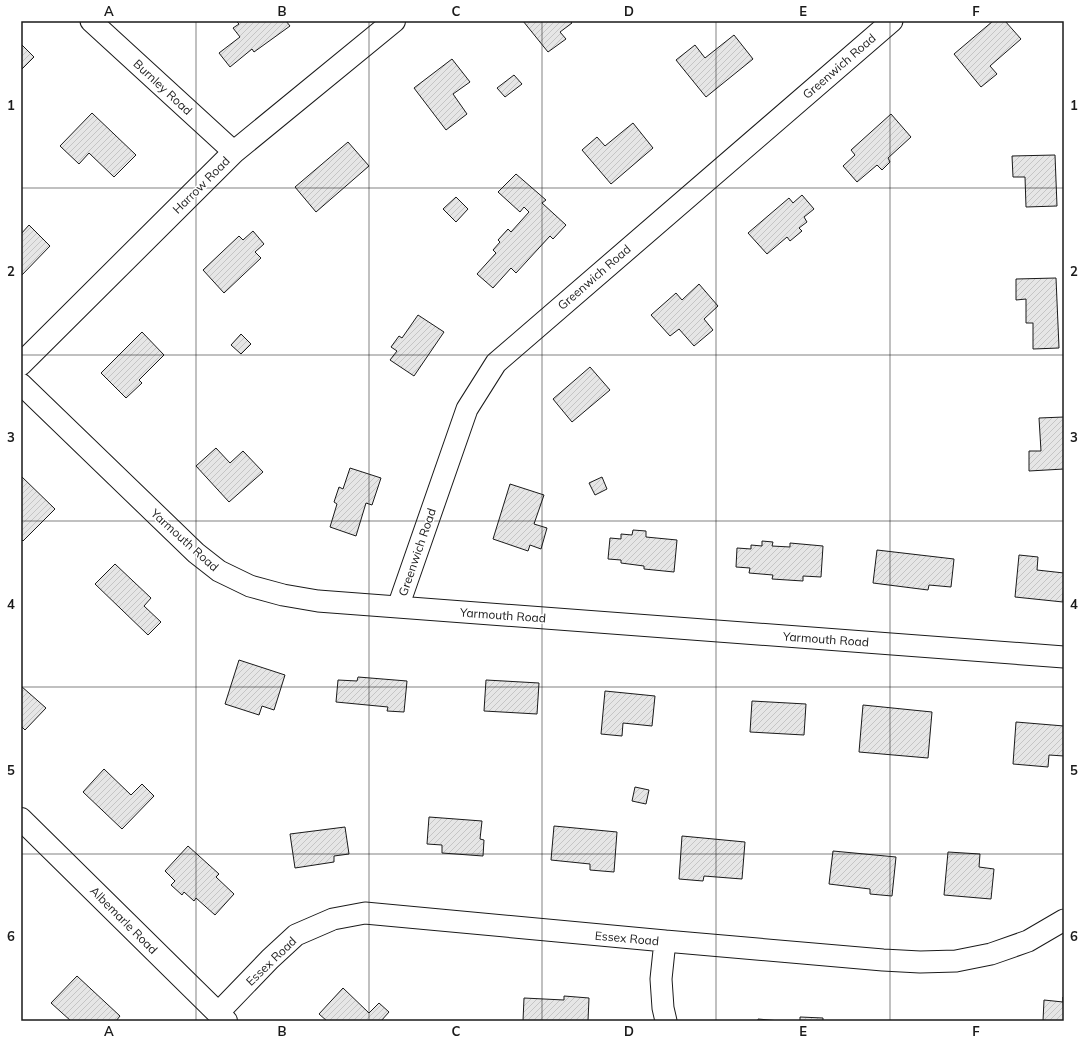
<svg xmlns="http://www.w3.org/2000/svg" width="1085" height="1042" font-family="Mulish,sans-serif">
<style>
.building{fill:url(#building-hatch);stroke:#1a1a1a}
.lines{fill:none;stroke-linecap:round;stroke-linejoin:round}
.minor-casing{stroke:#1a1a1a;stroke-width:23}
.tertiary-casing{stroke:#1a1a1a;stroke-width:24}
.minor{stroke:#fff;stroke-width:21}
.tertiary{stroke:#fff;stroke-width:22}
.grid{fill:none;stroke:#1a1a1a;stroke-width:1;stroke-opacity:0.55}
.labels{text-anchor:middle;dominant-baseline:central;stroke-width:3;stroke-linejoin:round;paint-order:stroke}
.street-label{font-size:12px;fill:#1a1a1a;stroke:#fff}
.neatline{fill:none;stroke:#1a1a1a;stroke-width:1.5}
.grid-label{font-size:13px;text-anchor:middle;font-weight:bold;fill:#1a1a1a}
</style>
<defs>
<pattern id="building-hatch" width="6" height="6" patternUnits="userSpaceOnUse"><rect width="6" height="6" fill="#e6e6e6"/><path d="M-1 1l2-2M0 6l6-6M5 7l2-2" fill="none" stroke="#c5c5c5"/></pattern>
</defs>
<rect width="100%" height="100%" fill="#fff"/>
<path class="building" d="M236,21H286L290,26L254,52L252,49L230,67L219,53L240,37L233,28L239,24Z
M523,21H570L572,23L560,32L566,39L548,52Z
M993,21H1005L1021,39L990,66L997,74L981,87L954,54Z
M734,35L753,59L706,97L676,60L695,45L705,58Z
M21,44L34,57L21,70Z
M452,59L470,82L453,94L467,114L446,130L414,88Z
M514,75L522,84L505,97L497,88Z
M92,113L136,155L114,177L89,153L79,164L60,146Z
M891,114L911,137L888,158L890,162L882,170L877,165L857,182L843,166L855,155L851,150Z
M633,123L653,148L611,184L582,150L597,137L605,146Z
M348,142L369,166L316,212L295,187Z
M1055,155L1057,206L1026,207L1025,177H1013L1012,156Z
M516,174L546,200L542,203L566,225L553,239L550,236L516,273L511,268L493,288L477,274L496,253L493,250L500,242L498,240L508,229L511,232L529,212L524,207L520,212L498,192Z
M802,195L814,209L804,217L807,222L799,228L802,231L790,241L787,237L767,254L748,233L789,198L793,203Z
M456,197L468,209L456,222L443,209Z
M29,225L50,246L21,276V234Z
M253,231L264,244L255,252L261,258L224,293L203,270L239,236L243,240Z
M1056,278L1059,348L1033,349V323H1026V299L1016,300V279Z
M699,284L718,306L704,319L713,330L694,346L679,329L670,336L651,315L676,293L682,300Z
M418,315L444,332L414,376L390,360L397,351L391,347L399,336L402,338Z
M142,332L164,355L139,380L142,383L126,398L101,373Z
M241,334L251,344L241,354L231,345Z
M590,367L610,390L572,422L553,399Z
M1064,417V469L1029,471V451H1041L1039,418Z
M216,448L230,463L243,451L263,472L229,502L196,466Z
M350,468L381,478L372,505L366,503L356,536L330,527L337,504L334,502L339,487L343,489Z
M21,476L55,509L23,541L21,539Z
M602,477L607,489L595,495L589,483Z
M510,484L544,495L534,524L547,528L541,549L530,545L528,551L493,539Z
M633,530L646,531V537L677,540L674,572L644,569V566L621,563V560L608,559L610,538L621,539V534L632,535Z
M762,541L773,542L772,546L790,547V543L823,546L821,577L803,576V581L772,579L773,575L749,573L750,568L736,567L737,548L751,549V545L762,546Z
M877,550L954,559L951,587L929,585L928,590L873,583Z
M1019,555L1038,557L1037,570L1064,573L1063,602L1015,597Z
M115,564L151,598L144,606L161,622L148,635L95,584Z
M239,660L285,675L274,710L262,706L259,715L225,704Z
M358,677L407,681L404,712L387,711L388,707L336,702L338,680L357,681Z
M486,680L539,683L537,714L484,711Z
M21,686L46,708L25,730L21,726Z
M605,691L655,696L652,726L623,723L622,736L601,734Z
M752,701L806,704L804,735L750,732Z
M863,705L932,712L928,758L859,752Z
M1016,722L1064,726V756L1049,755L1048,767L1013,764Z
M104,769L131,795L142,784L154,796L122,829L83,792Z
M635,787L649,790L646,804L632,801Z
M429,817L482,821L480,839L484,840L483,856L442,853V845L427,844Z
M554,826L617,832L614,872L590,870V864L551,860Z
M345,827L349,854L334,856V862L295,868L290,834Z
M682,836L745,842L742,879L704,876L703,881L679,879Z
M188,846L219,874L216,877L234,894L215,915L196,898L194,901L184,892L182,895L171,885L175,881L165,871Z
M833,851L896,857L892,896L870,894V889L829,884Z
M948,852L980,854L979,867L994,869L991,899L944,895Z
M77,976L120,1016L116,1021H71L51,1003Z
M343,988L369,1013L379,1003L389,1012L381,1021H327L319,1014Z
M564,996L589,998L588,1021H523L524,998L564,1000Z
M1063,997L1064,1021H1043L1044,1000L1063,1002Z
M800,1017L823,1018V1021H800Z
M758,1019L780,1021H758Z"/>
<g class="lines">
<g class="minor-casing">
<path id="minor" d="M91,21L234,152
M21,384L196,553L219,571L250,586L283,595L318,601L1064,657
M398,607L467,409L496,363L892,21
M665,941L661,979L663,1008L666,1021
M218,1013L270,959L296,935L333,919L365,913L665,941L883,960L920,962L956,961L991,954L1028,941L1064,920"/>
</g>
<g class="tertiary-casing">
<path id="tertiary" d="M21,364L234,152L394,21
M21,819L226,1021"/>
</g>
<use href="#minor" class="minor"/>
<use href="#tertiary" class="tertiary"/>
</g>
<path class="grid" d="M196,21V1021M369,21V1021M542,21V1021M716,21V1021M890,21V1021M21,188H1064M21,355H1064M21,521H1064M21,687H1064M21,854H1064"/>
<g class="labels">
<g class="street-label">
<text transform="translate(839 66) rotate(-41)">Greenwich Road</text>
<text transform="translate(163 87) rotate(43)">Burnley Road</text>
<text transform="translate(201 185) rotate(-45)">Harrow Road</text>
<text transform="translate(594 277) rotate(-41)">Greenwich Road</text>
<text transform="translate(185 540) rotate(42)">Yarmouth Road</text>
<text transform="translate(417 552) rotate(-71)">Greenwich Road</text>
<text transform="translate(503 615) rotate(4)">Yarmouth Road</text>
<text transform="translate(826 639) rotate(4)">Yarmouth Road</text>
<text transform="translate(124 920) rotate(45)">Albemarle Road</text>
<text transform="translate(627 938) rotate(5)">Essex Road</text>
<text transform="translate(271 961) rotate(-44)">Essex Road</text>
</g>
</g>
<rect width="1085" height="1042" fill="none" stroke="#ffffff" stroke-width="44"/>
<rect x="22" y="22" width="1041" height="998" class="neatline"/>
<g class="grid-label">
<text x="109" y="16">A</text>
<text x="282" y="16">B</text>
<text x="456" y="16">C</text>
<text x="629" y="16">D</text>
<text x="803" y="16">E</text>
<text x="976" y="16">F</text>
<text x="11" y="110">1</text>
<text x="1074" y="110">1</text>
<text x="11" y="276">2</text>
<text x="1074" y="276">2</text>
<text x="11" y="442">3</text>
<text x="1074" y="442">3</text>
<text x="11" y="609">4</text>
<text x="1074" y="609">4</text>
<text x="11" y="775">5</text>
<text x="1074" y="775">5</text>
<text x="11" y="941">6</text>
<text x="1074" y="941">6</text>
<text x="109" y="1036">A</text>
<text x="282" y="1036">B</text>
<text x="456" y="1036">C</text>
<text x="629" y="1036">D</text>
<text x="803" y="1036">E</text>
<text x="976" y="1036">F</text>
</g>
</svg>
